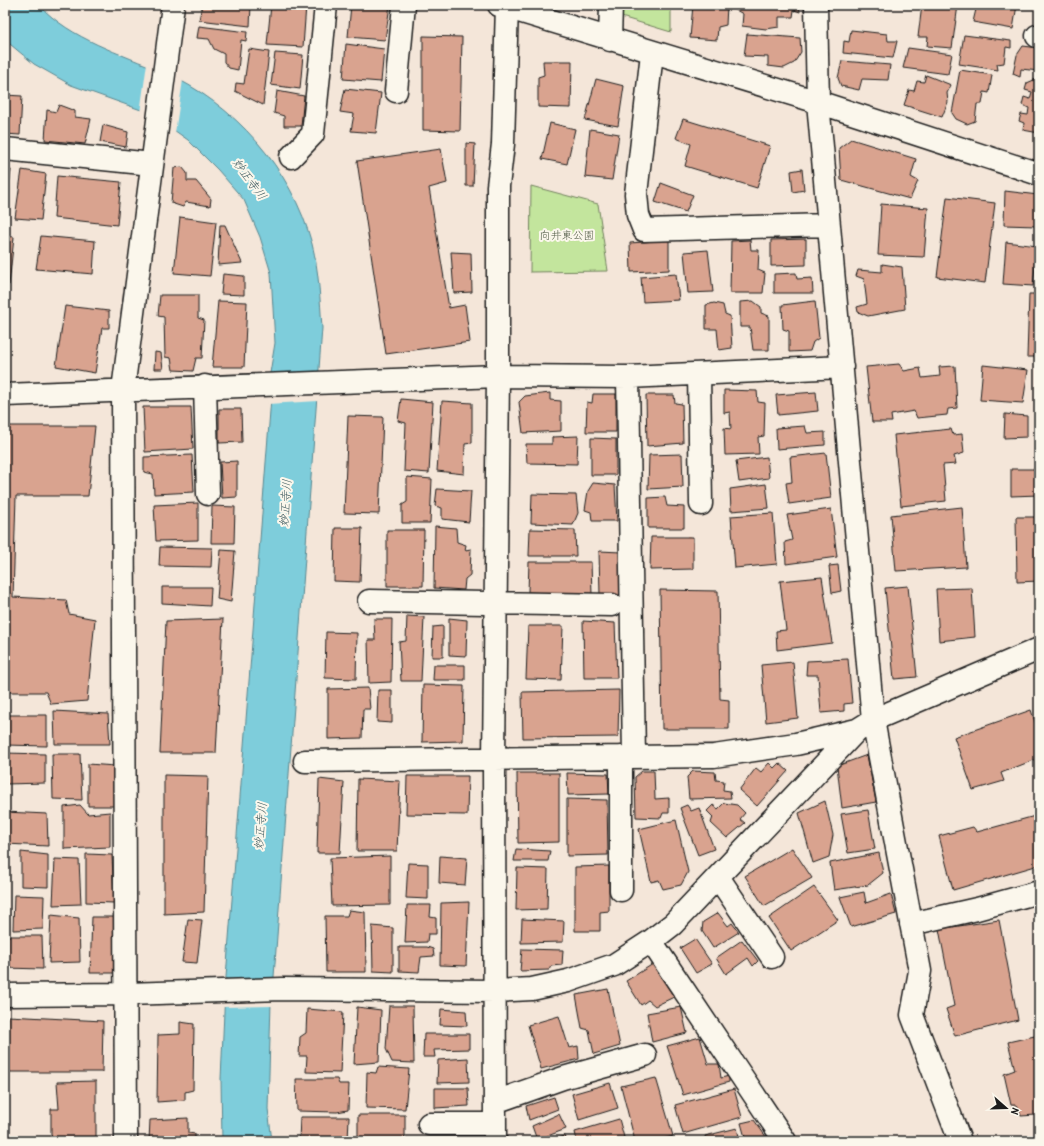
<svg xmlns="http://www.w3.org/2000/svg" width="1044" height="1146" font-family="'Patrick Hand','Klee One',sans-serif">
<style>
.green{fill:#c3e59d;stroke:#70805c}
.water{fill:#7ecddb;stroke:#57868f}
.pier{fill:#f4e6d9}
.building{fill:#d9a38f;stroke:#1c1c1c}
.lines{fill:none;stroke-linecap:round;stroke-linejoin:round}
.minor-casing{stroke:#1c1c1c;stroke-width:25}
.minor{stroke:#fbf7ec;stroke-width:22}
.labels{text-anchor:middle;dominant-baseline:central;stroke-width:4;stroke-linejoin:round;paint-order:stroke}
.park-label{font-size:11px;fill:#4e5843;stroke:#fbf7ec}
.water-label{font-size:12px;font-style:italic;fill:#3e5a5f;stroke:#fbf7ec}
</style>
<rect width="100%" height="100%" fill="#f4e6d9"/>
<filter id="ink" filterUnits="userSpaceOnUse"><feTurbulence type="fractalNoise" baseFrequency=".025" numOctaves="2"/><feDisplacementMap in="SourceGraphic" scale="8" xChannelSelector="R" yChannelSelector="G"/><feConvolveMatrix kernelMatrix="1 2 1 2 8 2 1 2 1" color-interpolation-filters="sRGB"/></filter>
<g filter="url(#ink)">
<path class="green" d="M618,5H671V32L618,16Z
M531,186L598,204L608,271L530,272Z"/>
<path class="water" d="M5,5H39C72,40 120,53 163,72C234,103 292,169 312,244C319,271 320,300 322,328L273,990L271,1002L268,1109L272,1141H222L221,1079L225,990L271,398L270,373L275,343L271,273L260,237L244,200L218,170L188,140L171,128L141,110L71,85L34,64L5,40Z"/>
<path class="pier" d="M147,63L183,80L175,133L140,113Z
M320,373L319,401L268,404V374Z
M276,978L272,1006L223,1007L224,979Z"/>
<path class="building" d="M202,5H251L250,26L199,20Z
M271,5H306L303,47L267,45Z
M351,5H390L385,40L348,37Z
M693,5H727L726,25L718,27L717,40L690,38Z
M735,5H799L800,12L794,10L793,17H779V27L766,29L742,26L743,14L734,9Z
M922,5H958L952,48L927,46L928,37H918Z
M977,5H1017L1013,29L973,22Z
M199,26L247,32L246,41L241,40L238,70L229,68L224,62V54L214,49L209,39L197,38Z
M851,30L887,34L888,41H897L893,58L843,53L844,41L849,42Z
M747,34L800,38L801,52L794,63L784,68L768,66V57L744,56Z
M964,35L1011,41V48L1006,47L1004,63L997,64L998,70L959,64Z
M423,36L462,37L460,131L423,130Z
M346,44L384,49L381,82L343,79Z
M1023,46L1039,48V71L1021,69L1020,77L1013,74L1017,55Z
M908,48L952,54L948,74L903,68Z
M249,49L269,52L263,105L235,91L236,83L244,84Z
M275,53L303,55L300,89L271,85Z
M543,61H572L571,108L538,107V77L544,75Z
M842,61L890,65L888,80L862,79L859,90L841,86L838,78Z
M960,70L992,75L989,93L984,92L982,104H977L975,121L967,124L956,119L952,113Z
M926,75L951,85L947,93L948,102L942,117L904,105L909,90L914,91L917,81L924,82Z
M596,79L624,86L618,126L585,120Z
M1036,79H1039V133L1023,130L1024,123L1019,121L1021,114L1028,115L1029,108L1022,105L1024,97L1030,99L1032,92L1025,90L1027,83Z
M345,89L381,93L376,133L351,131L354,114L340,112Z
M277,91L304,96L301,126H284V116L274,113Z
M5,95L22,96L20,135L5,134Z
M59,105L75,111V117L91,119L85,144L45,140L47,110L56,112Z
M683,119L770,146L757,188L685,166L691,144L676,138Z
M550,123L575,129L567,164L542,159Z
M103,125L128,132L126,147L100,142Z
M590,129L619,134L612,180L585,177Z
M851,139L916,159L911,177L918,181L910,199L841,180L839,148Z
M466,143L475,144L473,186H466Z
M441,149L447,183L429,188L449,308L465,305L470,342L386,354L357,161Z
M182,167L187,173V181H196L211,199L210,206L186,202L183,207L171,203L174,168Z
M5,169L11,170L5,216Z
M802,169L804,190L793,192L791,171Z
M22,170L46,174L41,220L15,218Z
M57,176L121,182L117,225L54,218Z
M661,183L693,195L686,212L655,202Z
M1005,191L1038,195L1036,226L1004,225Z
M947,197L995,203L985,283L937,277Z
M881,204L928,208L924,257L878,255Z
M180,217L216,222L210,276L174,273Z
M220,225H225L242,263L218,265Z
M5,236L14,237L9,285H5Z
M41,236L95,241L93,274L36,269Z
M806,239V265L771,266V240Z
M669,240V270L631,272L630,243Z
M750,240L751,250H759L758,270L765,273L763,293H730L731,241Z
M1006,242L1037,246L1033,286L1003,284Z
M708,250L713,292L688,293L684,252Z
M451,252L471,253L472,292L454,293Z
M882,264L902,267L905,309L868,316L858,312L857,307L867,304L864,279L856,276L858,270L882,272Z
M796,273L797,279L812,278L813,293H774V274Z
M223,274L244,276V295L221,294Z
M676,274L679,300L643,302L641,277Z
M1029,294H1039V357H1027Z
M160,295H198V318L204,320L202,358H196L193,371L173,370L171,358L165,357L164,317L158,316Z
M218,301L247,302L244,367H212Z
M753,301L761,307V313L769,316V350H753L750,327H740V302Z
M815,301L819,338L813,342L810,351L789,352V331L783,329L782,305Z
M714,303L723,305L725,314L730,316L732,348L719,350L717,329H706V305Z
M65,306L109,311V328H102L95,373L56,366Z
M155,352L161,353L163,369H154Z
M899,364L904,371L920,368L922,378L940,376L939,367L955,366L957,408L948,409L947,415L917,418L914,411L891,415L892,422H872L866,367Z
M983,365L1028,370L1023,403L980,400Z
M724,390L757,391L758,402L765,403L764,436L758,437L759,454L725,455L724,428L731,429L730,412L724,413Z
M816,392L818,411L778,415L776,395Z
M550,393V400L561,401V431L523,433L519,402L525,396Z
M593,394H616V432H586L587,402L592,403Z
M646,395H674L675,403L682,404L683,443L647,446Z
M401,399L433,402L429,473L404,471L406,423L398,421Z
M442,401L472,403V443L465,444L464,474L437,471Z
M143,407H191L193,449L145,452Z
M219,409H241L242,442L219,443Z
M1005,414L1027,416V437L1004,438Z
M348,416L383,417L379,514L344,513Z
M5,426H95L88,496H16L13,597L66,600L69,614L95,619L87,701L51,704L46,692H5Z
M805,426L807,433L825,432V445L777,449L776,428Z
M951,429L953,435L962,434L964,453L954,456L956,464L943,465L946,501L901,506L894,435Z
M578,436L577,464L527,463L526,444H552V437Z
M591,438L616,439V475H591Z
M826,453L831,498L789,504L786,483L792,482L790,457Z
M682,454L683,487L648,489L649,455Z
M192,455L194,492L154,494L153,474L144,472V457Z
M767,457L769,478L739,482L736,461Z
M237,461V497L222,498L220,462Z
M1011,469H1039V495L1011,496Z
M407,477L432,479L430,523H402V505L407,502Z
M593,483L615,485L617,521H592L591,512L585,510L588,491Z
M766,484L769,508L731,511L730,489Z
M437,489L471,491L469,522L442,519V508L435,506Z
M532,494L576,495L578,513L573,525L531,523Z
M665,497L667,506L684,507V528H648V498Z
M198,503V540L156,541L154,505Z
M212,506L235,507L234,543H211Z
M962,507L966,567L896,571L891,515Z
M831,509L837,557L786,564L785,542L792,540L787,515Z
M773,513L777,564L735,568L731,516Z
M1016,517H1039V581L1017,582Z
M435,526L456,528L457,542L466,545L465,550L471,549L470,575L465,579L464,590L434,588Z
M335,528H362L360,582L334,581Z
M530,529L575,530L576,556H529Z
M387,530H424L423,586H387Z
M651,537H693V569L650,570Z
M160,547L212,548L211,567L159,566Z
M221,550L235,551L231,602L217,599Z
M599,551L621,552V596L600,595Z
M529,562H591L592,595L528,592Z
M838,565L841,591L832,593L829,566Z
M822,577L832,643L777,650L776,631L786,630L780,581Z
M908,586L917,677L894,679L885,588Z
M162,587H211L210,606L162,603Z
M972,588L975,637L939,641L936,589Z
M660,590L718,591L720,699L729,700V729H662Z
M407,616L424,617L421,681H401L399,642L406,641Z
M449,618L467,620L466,656L449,655Z
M223,619L216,753H160L166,621Z
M374,619H392L391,682L369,683L368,640H375Z
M583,621L615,623L617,678H584Z
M443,626V657H432L433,627Z
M528,626H563L561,680L526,679Z
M326,632L357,633L356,679L325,678Z
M848,659L852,703L844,704V711L821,713L818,675H806L807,661Z
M793,662L798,718L766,722L761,665Z
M434,665H465V680H433Z
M423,685L464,686L463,741L422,742Z
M368,688L370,709H363L362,738L328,739V689Z
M378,690H392V723L377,722Z
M619,690L618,737L523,738L522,692Z
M1031,710L1039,734V758L1001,773L1004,781L973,790L954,737Z
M54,711L108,714L110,744H55Z
M5,715H47V746L5,745Z
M5,753L45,754V783L5,784Z
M52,754H80L82,800L53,799Z
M867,755L876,802L842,808L837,766Z
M769,763L774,768L779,763L788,771L757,806L739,790L756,768L761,772Z
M88,764L115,766L116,806H88Z
M642,771H654L655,799L669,798V813H663L661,818L636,817L635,777Z
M693,771L715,772L716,780L724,781L723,790L730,791L731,798L689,799L687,777Z
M517,773H559V842L518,843Z
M567,773L608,774L609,794L568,795Z
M164,775L208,776L204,912L164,914Z
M407,776H468L467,815L406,814Z
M319,779L344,782L340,853H317Z
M358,779L400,781L397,851H357Z
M567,799L607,800L608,855L567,856Z
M825,801L833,835L829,857L813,863L799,813Z
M724,803L737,805L745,813L740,819L745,823L727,838L711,823L713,817L707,811L713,805L718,809Z
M80,805L88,814L110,812V847L64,849V807Z
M687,805L691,811L699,808L714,849L698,855L680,808Z
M868,810L875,849L848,853L841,814Z
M5,812L47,814L48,846L5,844Z
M1035,816L1039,834V865L953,890L939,836L973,827L977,832Z
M676,820L688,872L681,885L663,889L659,880L651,882L639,829Z
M792,848L812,878L764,906L745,876Z
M516,849L550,851L548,861H514Z
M21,852L48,855V887L21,886Z
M879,853L883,873L868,885L834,890L830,863Z
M86,854L112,855L114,903L86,902Z
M390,856V905L332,906L330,858Z
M440,856L467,858L465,885L439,883Z
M55,859L79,860L81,904L53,905Z
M408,863L428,864V899L406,898Z
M609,866V911L600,912V931H575V867Z
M517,868L548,869L547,909L516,910Z
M814,887L838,920L791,951L769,918Z
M864,892L866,903L891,894L896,914L851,927L840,897Z
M14,895L44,896L43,929L13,930Z
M469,902L466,966L440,965L441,903Z
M407,905H431L430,917L436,918V934H428L427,942L405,943Z
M349,910L365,912L366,972H326L325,916H347Z
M718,913L728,926L732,923L739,932L713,948L702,931L703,922Z
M51,915L79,918L80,962L49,963Z
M92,917H116L117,973H90Z
M188,919L202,920L197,963L182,962Z
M522,919L564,921L563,942L521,943Z
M999,920L1018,1020L955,1036L946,1009L954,1006L939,929Z
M372,926L393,928V972L373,971Z
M5,936H42L43,969L5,968Z
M695,939L712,964L696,973L680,948Z
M742,940L758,961L753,966L748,958L726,974L716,958Z
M399,947H427L433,949L434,956L421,957L419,972L399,971Z
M522,949L563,950L562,965L551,966L549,970L520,971Z
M653,964L674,997L655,1006L648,1000L641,1005L626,981Z
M608,989L620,1046L594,1054L589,1030L582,1028L576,995Z
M389,1006H413L414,1063L392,1062L386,1049Z
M357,1007L381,1010L379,1062L354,1064Z
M681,1007L687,1033L652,1042L647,1013Z
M307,1009L343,1012L340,1073L306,1072L307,1056H299L300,1037L306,1033Z
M441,1009L466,1011L467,1026L440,1025Z
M8,1016L103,1021L102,1072H5Z
M559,1016L569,1048L578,1046L579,1059L541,1069L528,1025Z
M180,1022L194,1024L193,1090L185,1092V1100L157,1102L158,1035L180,1034Z
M424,1034H469V1049L434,1050L435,1057H423Z
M1039,1035V1108L1036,1115L1021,1116L1017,1105H1011L1004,1074L1015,1070L1008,1042Z
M700,1037L708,1064H719L721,1078L729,1076V1082L683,1095L667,1046Z
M468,1058L469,1082L437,1083L438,1060Z
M378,1067L409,1069L405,1109L366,1108L367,1072L376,1073Z
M656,1078L673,1136L656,1141H635L621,1086Z
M296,1079H337L339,1084H349L348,1110L337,1112L297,1111Z
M96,1081V1141H51V1109H59L57,1082Z
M610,1083L618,1108L579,1120L572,1094Z
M435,1088H468L469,1106L435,1108Z
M734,1089L742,1117L683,1134L675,1105Z
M554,1097L558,1109L529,1120L526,1106Z
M559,1114L566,1129L537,1140L532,1126Z
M358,1115H405V1141H358Z
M300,1117H349L348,1141H299Z
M188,1118V1133L195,1134V1141H149L150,1120Z
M619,1119L625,1141H577L575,1132Z
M754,1120L769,1141H746L741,1123Z
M737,1128L740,1141H706L705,1136Z
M565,1136L567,1141H548Z"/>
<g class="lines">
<g class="minor-casing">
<path id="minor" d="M499,5L818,102L1039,174
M816,5L818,102L873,720L920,971L912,1015L960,1141
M1037,36H1039
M610,40L611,5
M652,53L636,194L638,215L644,230L828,225
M396,91L404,5
M5,149L152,164
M291,157L313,134L326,5
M699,374L701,504
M628,377L634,757
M205,386L208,494
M5,395L498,376L628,377L842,367
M369,601L612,605
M305,761L714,756L796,744L857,730
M718,877L772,957
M621,890V757
M911,924L977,909L1039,892
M651,941L785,1141
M5,995L126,994L283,989L495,991L532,989L568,981L614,965L651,941L673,924L857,730L873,720L1039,649
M495,1102L563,1078L645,1055
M429,1124H495
M126,1141L123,390L173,5
M495,1141L494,759L498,376V186L503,144L507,5"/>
</g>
<use href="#minor" class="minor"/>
</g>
</g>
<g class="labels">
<g class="park-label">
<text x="567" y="235">向井東公園</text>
</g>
<g class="water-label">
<text transform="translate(250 179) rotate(54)">妙正寺川</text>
<text transform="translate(285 503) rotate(-86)">妙正寺川</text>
<text transform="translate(260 826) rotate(-85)">妙正寺川</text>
</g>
</g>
<rect width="1044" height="1146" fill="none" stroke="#fbf7ec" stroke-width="20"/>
<rect x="10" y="10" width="1024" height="1126" fill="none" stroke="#1c1c1c" stroke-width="1.5" filter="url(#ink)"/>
<g transform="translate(1006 1108) rotate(110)" stroke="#fbf7ec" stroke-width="3" paint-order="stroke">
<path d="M0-3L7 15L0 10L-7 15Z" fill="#1c1c1c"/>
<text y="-6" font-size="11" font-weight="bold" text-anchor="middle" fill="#1c1c1c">N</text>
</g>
</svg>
